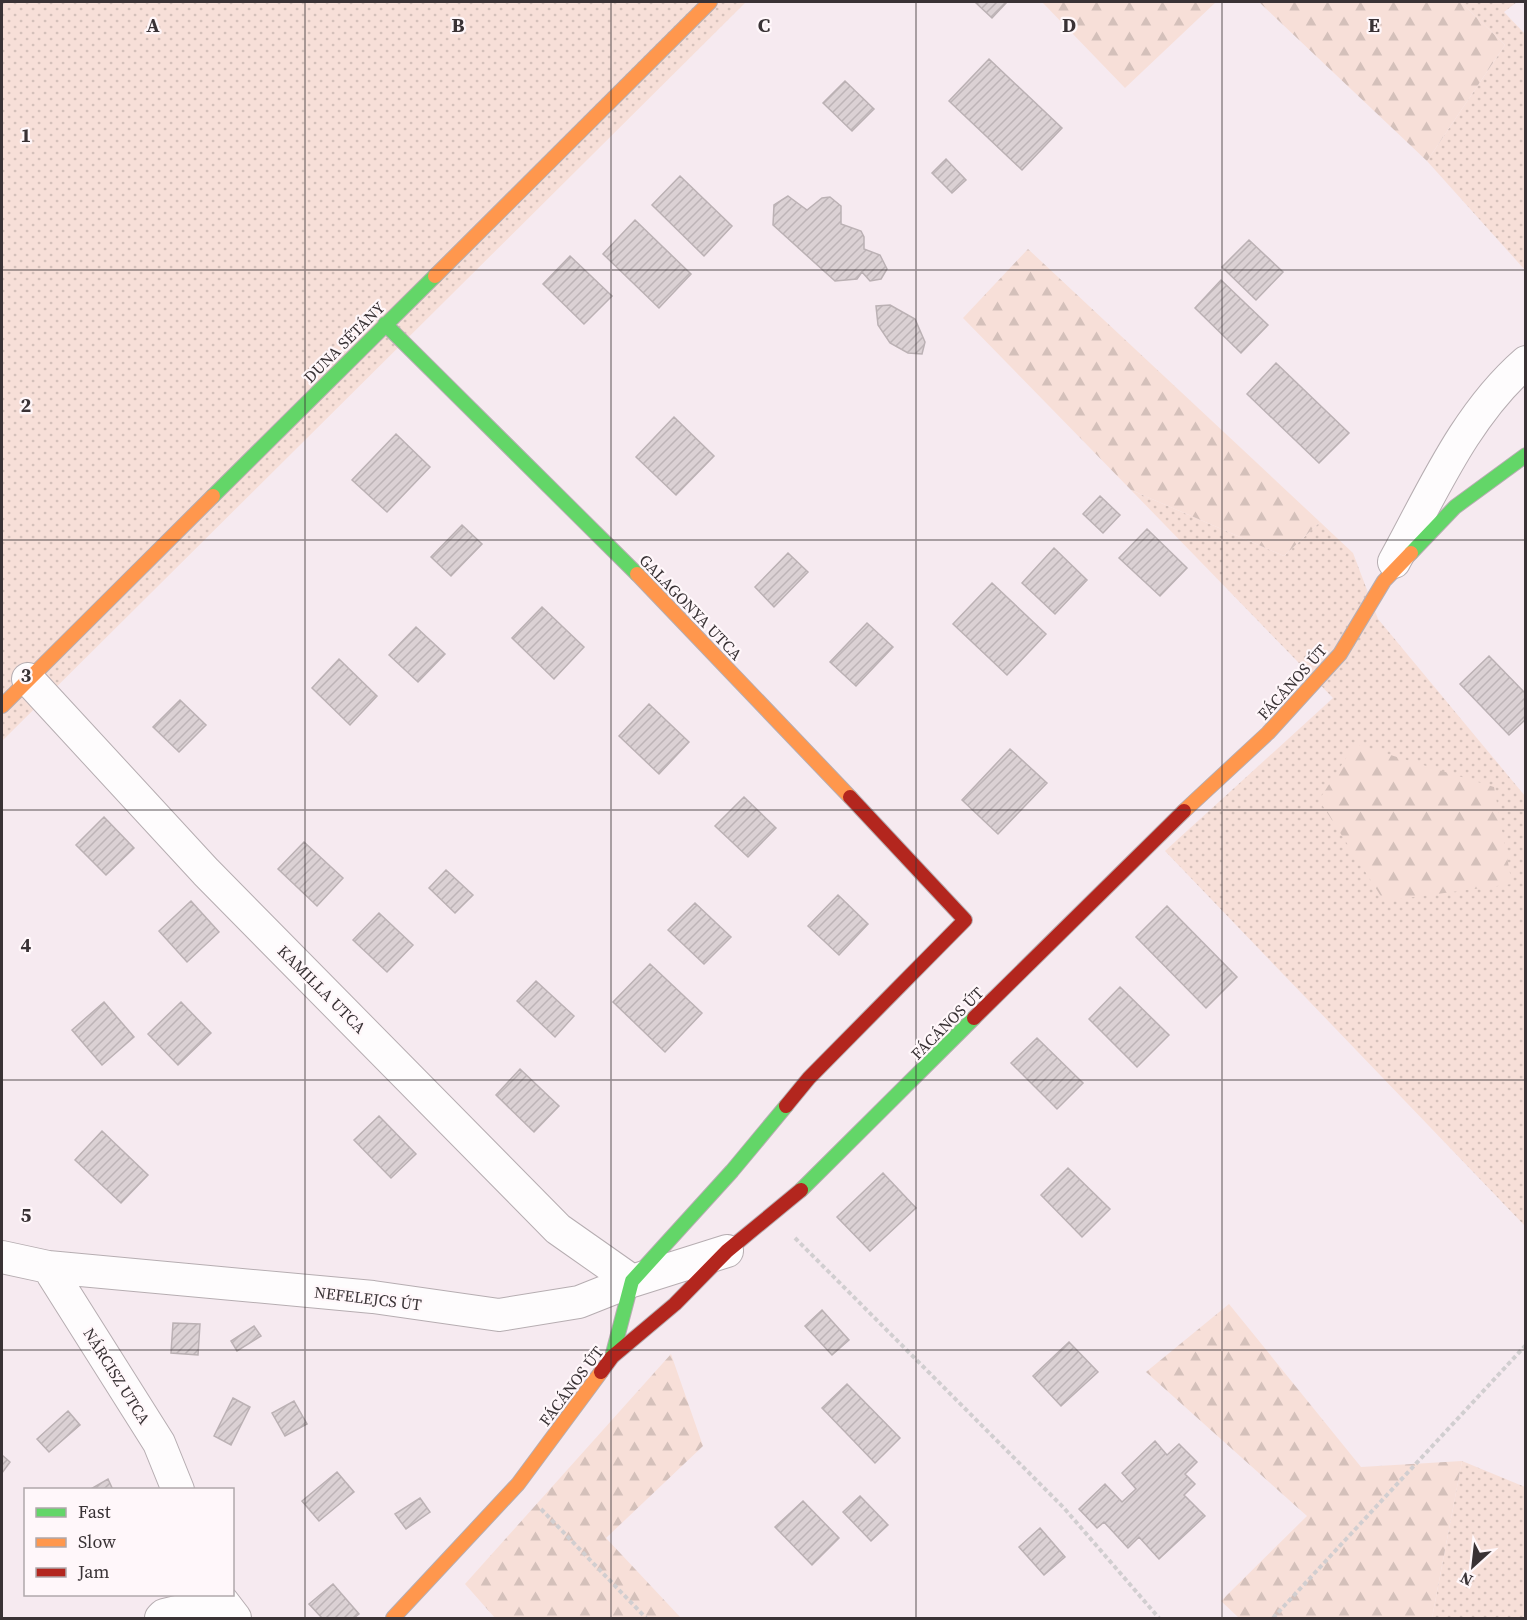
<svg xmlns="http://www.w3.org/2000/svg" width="1527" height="1620" font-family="'Source Serif 4',serif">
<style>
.grass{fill:url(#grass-dots)}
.forest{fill:url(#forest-firs)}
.building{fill:url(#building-hatch);stroke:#bbb1b4;stroke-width:1.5}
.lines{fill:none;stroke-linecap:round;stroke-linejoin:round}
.street-casing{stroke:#b6adb1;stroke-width:34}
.fast-casing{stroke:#b6adb1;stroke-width:16}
.slow-casing{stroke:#b6adb1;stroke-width:16}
.jam-casing{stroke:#b6adb1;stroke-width:16}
.path{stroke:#d1ced0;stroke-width:4;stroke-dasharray:4.5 3;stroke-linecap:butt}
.street{stroke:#fefcfd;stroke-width:32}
.fast{stroke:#63d668;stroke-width:14}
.slow{stroke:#ff974d;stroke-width:14}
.jam{stroke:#b3261e;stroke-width:14}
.grid{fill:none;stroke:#393235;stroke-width:1.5;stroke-opacity:0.55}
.labels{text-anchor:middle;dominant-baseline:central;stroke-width:4.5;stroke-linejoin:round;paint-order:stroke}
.street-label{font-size:16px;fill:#393235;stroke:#fff7fa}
.grid-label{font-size:20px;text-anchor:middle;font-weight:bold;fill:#393235;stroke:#fff7fa;stroke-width:4.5;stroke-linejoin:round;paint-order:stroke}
</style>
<defs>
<pattern id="grass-dots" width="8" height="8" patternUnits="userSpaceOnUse" patternTransform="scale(1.5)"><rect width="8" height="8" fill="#f7dfd8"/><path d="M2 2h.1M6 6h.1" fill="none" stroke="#d4c0ba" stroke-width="1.8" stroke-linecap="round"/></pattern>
<pattern id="forest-firs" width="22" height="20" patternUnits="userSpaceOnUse" patternTransform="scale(1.5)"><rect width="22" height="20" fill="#f7dfd8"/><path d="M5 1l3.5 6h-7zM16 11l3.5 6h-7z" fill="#d4c0ba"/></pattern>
<pattern id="building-hatch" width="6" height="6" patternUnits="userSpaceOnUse" patternTransform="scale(1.5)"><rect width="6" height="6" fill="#dbd1d4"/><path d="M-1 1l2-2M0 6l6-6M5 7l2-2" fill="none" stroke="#bdb4b7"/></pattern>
</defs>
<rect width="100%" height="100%" fill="#f6eaf0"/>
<path class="grass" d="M2,2H746L2,741Z
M1461,2H1517L1504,12L1525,34V270L1427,161L1505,45Z
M1131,490L1284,556L1320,522L1353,553L1378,619L1525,796V1226L1165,851L1333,698Z
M1462,1461L1525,1487V1618H1432Z"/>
<path class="forest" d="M1042,2H1216L1125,88Z
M1259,2H1461L1505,45L1427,161Z
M1028,249L1320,522L1284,556L1131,490L963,318Z
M1355,744L1494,787L1512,884L1384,901L1319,800Z
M1229,1304L1361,1467L1462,1461L1432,1618H1239L1221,1601L1307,1516L1146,1372Z
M671,1354L703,1446L606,1538L681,1618H495L465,1584Z"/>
<path class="building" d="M975,2H1007L992,18Z
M989,59L1062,128L1022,170L949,101Z
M845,81L874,109L852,131L823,103Z
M946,159L966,180L952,193L932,173Z
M680,176L732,226L704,256L652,205Z
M788,196L807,210L822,198L830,197L841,206V224L861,231L864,237V249L880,255L887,269L881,279L870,281L862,272L857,279L835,281L773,225L774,205Z
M635,220L691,274L659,308L603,254Z
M1249,240L1283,272L1256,300L1222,267Z
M570,256L612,296L584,324L543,284Z
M1221,280L1268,325L1241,353L1195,308Z
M890,305L915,319L925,342L922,354L908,353L890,343L878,325L876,306Z
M1276,363L1349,433L1319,463L1247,394Z
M674,417L714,456L676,495L636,457Z
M396,434L430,467L387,512L352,480Z
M1100,496L1120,515L1103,533L1083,514Z
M462,525L482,544L451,576L431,557Z
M1147,529L1187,568L1160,596L1119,558Z
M1054,548L1087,580L1055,614L1022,583Z
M788,553L808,572L774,607L755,587Z
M992,583L1046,634L1007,675L953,624Z
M542,607L584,647L554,679L512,638Z
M867,623L893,647L856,686L830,662Z
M416,627L445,654L418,682L389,655Z
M1489,656L1526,694V719L1509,735L1460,684Z
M339,659L377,696L350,725L312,688Z
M180,700L206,725L179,752L153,727Z
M649,704L689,742L659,774L619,736Z
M1010,749L1047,783L998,834L962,800Z
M744,797L776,828L748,857L715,826Z
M104,817L134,848L106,875L76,845Z
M304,842L343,878L317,906L278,869Z
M446,870L473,895L455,913L429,888Z
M838,895L868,924L839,955L808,926Z
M191,901L219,932L187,962L159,931Z
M695,903L731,937L704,964L668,930Z
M1167,906L1237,977L1206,1008L1136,937Z
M379,913L413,945L387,972L353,940Z
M650,964L702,1013L665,1052L613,1002Z
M536,981L574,1016L555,1037L517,1001Z
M1120,987L1169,1035L1137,1067L1089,1019Z
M104,1002L134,1037L102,1065L72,1030Z
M181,1002L211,1033L178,1065L148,1034Z
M1037,1038L1083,1083L1057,1109L1011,1063Z
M520,1069L559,1106L534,1132L496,1095Z
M379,1116L416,1154L391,1178L354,1140Z
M102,1131L148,1175L121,1203L75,1160Z
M1068,1168L1110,1209L1082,1237L1041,1195Z
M883,1173L916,1208L870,1251L837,1217Z
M822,1310L849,1340L832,1355L805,1326Z
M173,1323L200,1324L198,1355L171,1353Z
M254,1326L261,1336L237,1351L231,1341Z
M1069,1342L1098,1372L1061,1406L1033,1376Z
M847,1384L900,1438L875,1463L822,1408Z
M233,1398L250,1407L231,1445L214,1436Z
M294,1401L307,1424L285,1436L272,1413Z
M68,1411L80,1425L49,1452L37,1439Z
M1155,1441L1167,1455L1179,1444L1197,1462L1185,1474L1195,1484L1184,1495L1205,1516L1159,1559L1139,1537L1128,1548L1104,1522L1097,1528L1079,1509L1105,1484L1122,1502L1136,1489L1122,1473Z
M2,1455L10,1462L2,1473Z
M337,1472L354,1492L319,1521L302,1501Z
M108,1479L113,1490H89Z
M860,1496L888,1525L871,1541L843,1512Z
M420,1498L430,1512L406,1529L395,1514Z
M803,1501L839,1538L812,1565L775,1527Z
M1040,1528L1065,1557L1044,1575L1019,1547Z
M333,1584L359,1614L354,1618H322L309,1604Z"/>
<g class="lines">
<g class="street-casing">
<path id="street" d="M1394,562C1432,493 1465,415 1526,362
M28,679L206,872L558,1229L632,1281
M2,1257L48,1267L373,1297L499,1315L579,1302L632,1281L727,1251
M48,1267L159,1443L178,1490
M161,1618L164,1615L222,1601L235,1618"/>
</g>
<g class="fast-casing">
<path id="fast" d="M385,324L637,574
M213,496L435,276
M1411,553L1455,507L1526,455
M801,1190L974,1018
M612,1357L632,1281L732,1171L786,1106"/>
</g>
<g class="slow-casing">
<path id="slow" d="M435,276L710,2
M637,574L850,797
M2,706L213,496
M1184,811L1268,733L1340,654L1384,581L1411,553
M393,1618L518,1484L601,1372"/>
</g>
<g class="jam-casing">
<path id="jam" d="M974,1018L1184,811
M786,1106L809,1078L965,920L850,797
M601,1372L612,1357L675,1304L727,1251L801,1190"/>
</g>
<path class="path" d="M795,1238L1064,1508L1159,1618
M541,1509L646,1618
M1273,1618L1526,1345"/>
<use href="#street" class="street"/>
<use href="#fast" class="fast"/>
<use href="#slow" class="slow"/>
<use href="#jam" class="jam"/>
</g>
<path class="grid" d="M305,2V1618M611,2V1618M916,2V1618M1222,2V1618M2,270H1526M2,540H1526M2,810H1526M2,1080H1526M2,1350H1526"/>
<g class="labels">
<g class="street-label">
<text transform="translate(344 342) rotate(-45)">DUNA SÉTÁNY</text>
<text transform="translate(691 607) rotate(46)">GALAGONYA UTCA</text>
<text transform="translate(1292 682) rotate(-48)">FÁCÁNOS ÚT</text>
<text transform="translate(322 989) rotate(45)">KAMILLA UTCA</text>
<text transform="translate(947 1023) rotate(-45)">FÁCÁNOS ÚT</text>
<text transform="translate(368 1298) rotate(7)">NEFELEJCS ÚT</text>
<text transform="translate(117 1376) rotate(58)">NÁRCISZ UTCA</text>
<text transform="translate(571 1386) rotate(-53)">FÁCÁNOS ÚT</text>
</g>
</g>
<g class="grid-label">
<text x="153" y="32">A</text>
<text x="458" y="32">B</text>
<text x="764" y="32">C</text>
<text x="1069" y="32">D</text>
<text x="1374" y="32">E</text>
<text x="26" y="142">1</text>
<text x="26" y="412">2</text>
<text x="26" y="682">3</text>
<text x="26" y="952">4</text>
<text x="26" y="1222">5</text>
</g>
<rect width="1527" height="1620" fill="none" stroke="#393235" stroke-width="6"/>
<rect x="24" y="1488" width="210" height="108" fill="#fff7fa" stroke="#b0a8ab" stroke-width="1.5"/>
<rect x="36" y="1508" width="30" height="9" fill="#63d668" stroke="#b0a8ab" stroke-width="1.5"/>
<text x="78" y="1518" font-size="18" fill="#393235">Fast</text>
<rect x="36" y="1538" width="30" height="9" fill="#ff974d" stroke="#b0a8ab" stroke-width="1.5"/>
<text x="78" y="1548" font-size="18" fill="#393235">Slow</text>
<rect x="36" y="1568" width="30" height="9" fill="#b3261e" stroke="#b0a8ab" stroke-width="1.5"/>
<text x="78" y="1578" font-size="18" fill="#393235">Jam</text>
<g transform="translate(1473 1566) rotate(207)" stroke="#fff7fa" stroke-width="4.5" paint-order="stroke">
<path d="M0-4.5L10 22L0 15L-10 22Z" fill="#393235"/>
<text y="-9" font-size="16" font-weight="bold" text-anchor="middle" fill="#393235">N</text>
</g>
</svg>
